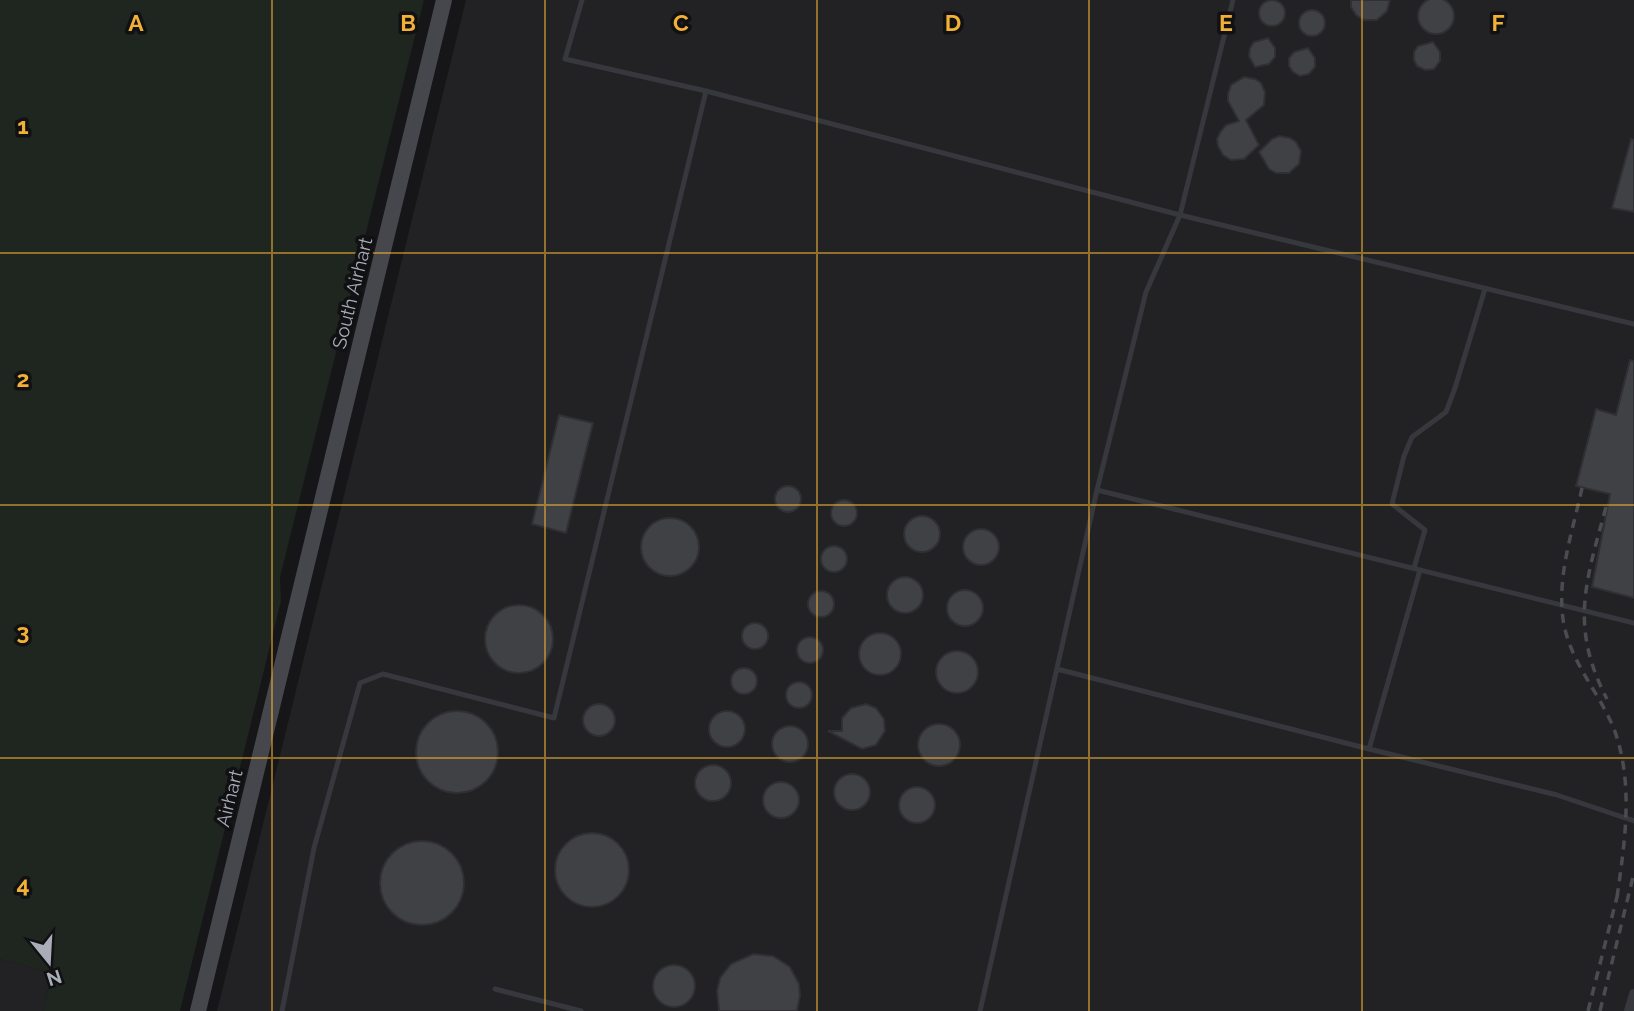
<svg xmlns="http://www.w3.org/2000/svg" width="1634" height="1011" font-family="Raleway,sans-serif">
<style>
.built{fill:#222225}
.green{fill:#1e261f}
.building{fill:#404145;stroke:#303034;stroke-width:2}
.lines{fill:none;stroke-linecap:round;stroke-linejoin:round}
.lane{stroke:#37383d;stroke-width:5}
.street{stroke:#37383d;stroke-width:10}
.secondary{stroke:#45474d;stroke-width:16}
.rail{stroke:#4a4c52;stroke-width:3.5;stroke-dasharray:9 7;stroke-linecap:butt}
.grid{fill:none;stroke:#f2b134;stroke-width:2;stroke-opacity:0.55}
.labels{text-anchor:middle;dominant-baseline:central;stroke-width:7;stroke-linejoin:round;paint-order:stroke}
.street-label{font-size:19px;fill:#a8adb8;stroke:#111113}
.grid-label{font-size:23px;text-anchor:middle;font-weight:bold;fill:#f2b134;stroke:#111113;stroke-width:7;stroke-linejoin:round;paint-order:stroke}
</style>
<rect width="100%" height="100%" fill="#161618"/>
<path class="built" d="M466,0H1634V1011H217Z
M0,959L52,973L43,1011H0Z"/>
<path class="green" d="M0,0H424L280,577L281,601L180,1011H43L52,973L0,959Z"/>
<path class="building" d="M1418 16a18 18 0 1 1 36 0a18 18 0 1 1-36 0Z
M1259 13a13 13 0 1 1 26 0a13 13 0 1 1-26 0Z
M1351,0H1390L1387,11L1377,20H1364L1356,15L1351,7Z
M1299 23a13 13 0 1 1 26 0a13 13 0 1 1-26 0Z
M1268,38L1275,48V57L1269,64L1255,67L1249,56L1250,48L1254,42Z
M1433,42L1440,52V61L1434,69L1425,70L1417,66L1414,60V52L1418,46Z
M1308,48L1315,58V67L1309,74L1300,76L1293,72L1289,66V58L1294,52Z
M1244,77L1255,79L1261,83L1265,92L1264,105L1246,120L1259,145L1244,159L1231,160L1223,155L1218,146L1217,139L1221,131L1226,125L1239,121L1228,101V94L1231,85Z
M1279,136L1290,138L1296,142L1301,151L1299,164L1289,173H1276L1269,169L1259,152L1272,139Z
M1631,139L1634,140V212L1612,208Z
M1630,360L1634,361V598L1592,587L1610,494L1576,486L1596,409L1616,415Z
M559,415L593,423L566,533L532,524Z
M775 499a13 13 0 1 1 26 0a13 13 0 1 1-26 0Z
M831 513a13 13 0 1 1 26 0a13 13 0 1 1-26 0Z
M904 534a18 18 0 1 1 36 0a18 18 0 1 1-36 0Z
M641 547a29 29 0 1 1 58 0a29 29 0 1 1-58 0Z
M963 547a18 18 0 1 1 36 0a18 18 0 1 1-36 0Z
M821 559a13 13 0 1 1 26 0a13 13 0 1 1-26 0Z
M887 595a18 18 0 1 1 36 0a18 18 0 1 1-36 0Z
M947 608a18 18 0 1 1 36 0a18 18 0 1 1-36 0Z
M808 604a13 13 0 1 1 26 0a13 13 0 1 1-26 0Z
M485 639a34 34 0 1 1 68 0a34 34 0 1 1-68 0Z
M742 636a13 13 0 1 1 26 0a13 13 0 1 1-26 0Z
M859 654a21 21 0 1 1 42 0a21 21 0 1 1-42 0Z
M797 650a13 13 0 1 1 26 0a13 13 0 1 1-26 0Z
M936 672a21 21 0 1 1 42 0a21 21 0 1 1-42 0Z
M731 681a13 13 0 1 1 26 0a13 13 0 1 1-26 0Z
M786 695a13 13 0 1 1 26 0a13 13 0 1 1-26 0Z
M583 720a16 16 0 1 1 32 0a16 16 0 1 1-32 0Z
M866,704L876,708L884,719L885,731L876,745L862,749L828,731H842V718L851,708Z
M709 729a18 18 0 1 1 36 0a18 18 0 1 1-36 0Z
M416 752a41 41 0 1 1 82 0a41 41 0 1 1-82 0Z
M918 745a21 21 0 1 1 42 0a21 21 0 1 1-42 0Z
M772 744a18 18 0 1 1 36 0a18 18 0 1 1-36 0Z
M695 783a18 18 0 1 1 36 0a18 18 0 1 1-36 0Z
M834 792a18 18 0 1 1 36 0a18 18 0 1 1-36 0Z
M763 800a18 18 0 1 1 36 0a18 18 0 1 1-36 0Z
M899 805a18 18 0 1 1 36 0a18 18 0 1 1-36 0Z
M555 870a37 37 0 1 1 74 0a37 37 0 1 1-74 0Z
M380 883a42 42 0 1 1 84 0a42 42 0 1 1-84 0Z
M753,954L773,956L790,967L799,984L800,996L797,1011H719L717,991L720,978L731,964Z
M653 986a21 21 0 1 1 42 0a21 21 0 1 1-42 0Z"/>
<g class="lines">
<path class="lane" d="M582,0L565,59L706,91L1180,215L1634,324
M1097,490L1634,623
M1414,568L1425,530L1392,504L1404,456L1412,437L1446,412L1455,388L1485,289
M1420,570L1369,749L1557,795L1634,821
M1057,669L1369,749
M495,989L581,1011
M282,1011L314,848L360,683L383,674L554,718L706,91
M980,1011L1097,490L1146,292L1180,215L1233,0"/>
<path class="street" d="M1629,1011L1634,994"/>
<path class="secondary" d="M198,1011L444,0"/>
<path class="rail" d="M1582,488C1573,530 1557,575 1563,619C1569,661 1598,690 1614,729C1634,783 1625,841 1617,897
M1606,507C1586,581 1569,626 1607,699
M1588,1011L1619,889
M1600,1011L1634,873"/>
</g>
<path class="grid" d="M272,0V1011M545,0V1011M817,0V1011M1089,0V1011M1362,0V1011M0,253H1634M0,505H1634M0,758H1634"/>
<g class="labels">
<g class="street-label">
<text transform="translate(352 293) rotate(-76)">South Airhart</text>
<text transform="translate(229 798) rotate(-76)">Airhart</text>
</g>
</g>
<g class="grid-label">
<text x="136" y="31">A</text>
<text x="408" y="31">B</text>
<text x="681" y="31">C</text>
<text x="953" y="31">D</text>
<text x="1226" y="31">E</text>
<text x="1498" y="31">F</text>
<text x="23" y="134">1</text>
<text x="23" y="387">2</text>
<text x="23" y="640">3</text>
<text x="23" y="893">4</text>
</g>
<g transform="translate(49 962) rotate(162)" stroke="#111113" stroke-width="5" paint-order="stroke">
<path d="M0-5L12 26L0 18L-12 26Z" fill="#a8adb8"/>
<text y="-10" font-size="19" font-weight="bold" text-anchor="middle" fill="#a8adb8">N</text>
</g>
</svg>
